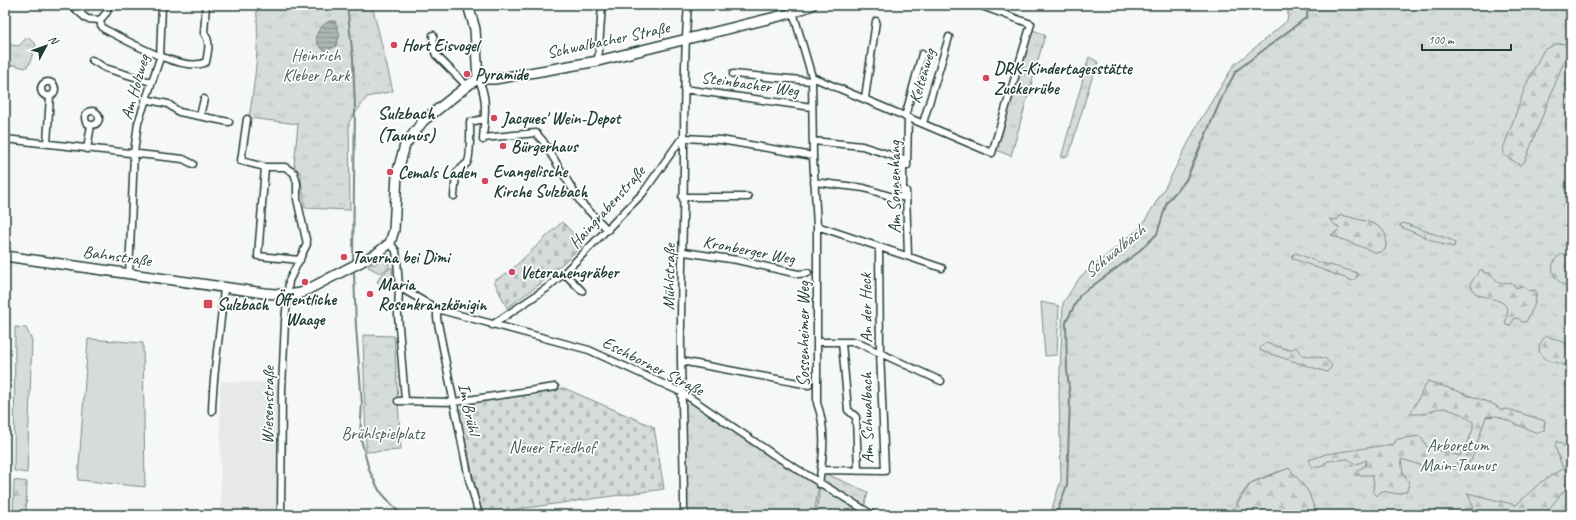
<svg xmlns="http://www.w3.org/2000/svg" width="1576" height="520" font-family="Caveat,sans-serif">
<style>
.built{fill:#e6e9e8}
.grass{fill:url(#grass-tufts);stroke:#7a8c88}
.forest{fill:url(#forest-firs);stroke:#7a8c88}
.cemetery{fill:url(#cemetery-stones);stroke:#7a8c88}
.garden{fill:#d6dcdb;stroke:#7a8c88}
.water{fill:url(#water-rules);stroke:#72857f}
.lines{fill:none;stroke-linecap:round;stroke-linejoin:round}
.stream{stroke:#72857f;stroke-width:2}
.street-casing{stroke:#1f3d34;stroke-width:9}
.secondary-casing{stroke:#1f3d34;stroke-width:12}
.street{stroke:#fff;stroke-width:6}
.secondary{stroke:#fff;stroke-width:9}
.poi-dot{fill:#d1495b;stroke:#fff;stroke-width:1.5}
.labels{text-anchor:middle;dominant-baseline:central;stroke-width:3.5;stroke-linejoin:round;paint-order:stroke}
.street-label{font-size:17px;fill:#1f3d34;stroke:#fff}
.poi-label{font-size:17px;font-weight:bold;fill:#1f3d34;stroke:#fff;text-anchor:start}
.park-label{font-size:17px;fill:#445d55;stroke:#fff}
.water-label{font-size:18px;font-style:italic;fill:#49615a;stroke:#fff}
.quarter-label{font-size:19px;font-weight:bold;fill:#1f3d34;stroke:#fff}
</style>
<defs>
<pattern id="grass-tufts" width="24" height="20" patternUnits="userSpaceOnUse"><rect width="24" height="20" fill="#d6dcdb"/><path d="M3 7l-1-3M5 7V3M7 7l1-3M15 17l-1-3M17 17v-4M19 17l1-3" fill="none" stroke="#b7bebd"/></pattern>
<pattern id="forest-firs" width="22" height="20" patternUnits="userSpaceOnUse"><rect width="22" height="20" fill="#d6dcdb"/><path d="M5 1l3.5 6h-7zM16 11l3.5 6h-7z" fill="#b7bebd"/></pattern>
<pattern id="cemetery-stones" width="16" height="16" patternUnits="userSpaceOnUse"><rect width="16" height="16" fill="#d6dcdb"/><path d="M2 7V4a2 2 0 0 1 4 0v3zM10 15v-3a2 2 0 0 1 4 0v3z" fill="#b7bebd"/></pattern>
<pattern id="water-rules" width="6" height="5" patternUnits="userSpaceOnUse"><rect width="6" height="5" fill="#aab5b1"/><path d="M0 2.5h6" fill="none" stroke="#8a9491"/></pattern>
</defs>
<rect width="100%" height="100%" fill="#f6f7f7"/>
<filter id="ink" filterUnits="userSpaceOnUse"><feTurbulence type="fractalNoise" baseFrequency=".025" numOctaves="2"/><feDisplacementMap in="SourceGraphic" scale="8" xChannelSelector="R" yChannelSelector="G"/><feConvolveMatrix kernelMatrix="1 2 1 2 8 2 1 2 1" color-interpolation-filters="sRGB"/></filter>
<g filter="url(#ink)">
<path class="built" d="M220,381L285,384V515H221Z"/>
<path class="grass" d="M256,5H372L393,91L367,97L349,122L350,210L305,208L300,172L294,166L298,124L249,118C255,81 260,43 256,5Z
M1289,5H1571V515H1231L1280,471L1250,483L1228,515H1050L1061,480L1059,393L1063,303L1080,277L1141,227L1167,184L1199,122L1234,65L1287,21Z
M1031,29L1045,35L1011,156L996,150Z
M27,37L36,44L29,65L25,68L14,65L5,66V44L19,46Z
M1089,57L1098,62L1090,84L1069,155L1061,158Z
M388,254L391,256V259L389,260V268L380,273L368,267L371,263L373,265L377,263L376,261Z
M392,267L393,278L390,279V289L377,282L381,275Z
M363,335L394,336L401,450L366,452Z
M683,393L819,484L814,515H684Z
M824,473L868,492L864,508L823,485Z"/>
<path class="forest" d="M1571,43L1525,161L1520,165L1505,156L1503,149L1526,85L1543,51L1555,44Z
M1342,215C1363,222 1393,221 1385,250L1377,253L1331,235L1340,229L1329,219L1337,220L1338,217Z
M1403,223L1451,240L1455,243L1454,247L1441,244L1401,227L1400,225Z
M1296,253L1315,261L1355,272L1359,275L1353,281L1299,261L1292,258V255Z
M1562,254L1571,255V288C1554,284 1544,264 1562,254Z
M1480,270H1483L1484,273H1490L1498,282L1512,283L1516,288L1522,286L1529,291L1535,290L1537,293L1534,306L1526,322H1522L1518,318L1514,319L1510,326L1506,325L1505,323C1516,297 1489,301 1475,293L1470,284Z
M1547,336L1571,345V359L1566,365C1560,364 1549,361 1544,358C1535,352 1540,340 1547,336Z
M1265,343L1290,350L1296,347L1302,355L1325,358L1332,366L1327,372L1261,351L1260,348Z
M1428,381L1491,403L1502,410L1508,409L1545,421L1544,431L1537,433L1497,416L1486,417L1471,461L1456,469H1434L1401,459L1403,472L1409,483L1407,491L1398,494L1382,491L1377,496L1373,491L1374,484L1372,475H1354L1358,470L1365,466L1367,460L1351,466L1354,463L1348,459L1337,460L1328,461L1321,467H1312L1309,460L1326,454L1394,444L1397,439L1420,436L1427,447L1460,456C1464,445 1475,433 1473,422L1462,414L1444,408L1436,409L1426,414H1410Z
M1557,441C1568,448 1571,453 1571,466L1564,469L1571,482L1544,515H1468L1464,509L1474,508L1467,493L1516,505L1541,482L1563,469L1555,446Z
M1289,468L1308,491L1317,515H1230L1251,483Z
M14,480L27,482L26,515H13Z"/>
<path class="cemetery" d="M562,222L584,244L540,284L507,308L494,281L509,272Z
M564,388L654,427L664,489L482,514L458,413L467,403Z"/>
<path class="garden" d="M1041,302L1059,306L1057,355L1045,356Z
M15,327L26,328L32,340L27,473L14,471Z
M88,339L143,343L145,487L78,480Z
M820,485L873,515H816Z"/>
<path class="water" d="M330,21H335L340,35L336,46L326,51C310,43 316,27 330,21Z"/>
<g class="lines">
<path class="stream" d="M347,5L353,58L355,108L353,259
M354,273L356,327L362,403L360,435L369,470L379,490L401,515
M1056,515L1067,485L1070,397L1067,370L1066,322L1080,295L1136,254L1157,234L1167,202L1186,180L1223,95L1236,71L1307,17L1308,5"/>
<g class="street-casing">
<path id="street" d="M71,5L87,19L100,20
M108,5L107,12L100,20L101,25L104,29C126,40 184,74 206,62C208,52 211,41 204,33L206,5
M791,5L812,77L813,156L817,226V403C827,429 823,457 819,484
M433,35L434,50L436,55L467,86
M92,60L105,68L151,82
M598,61L602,5
M733,74L812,81
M812,77L992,153L1031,24L979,5
M478,79C489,98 484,120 483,140
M41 89a7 7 0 1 1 14 0a7 7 0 1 1-14 0Z
M684,89L812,107
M865,98L876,21
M145,99L168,104L179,112L229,122
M85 118a7 7 0 1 1 14 0a7 7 0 1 1-14 0Z
M200,116L204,99
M905,117L922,54
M247,119L241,161L265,167H285L294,173L297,183V199L307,244L289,281L285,321L282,389L281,515
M923,123L949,37
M483,138L536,133L543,141L581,203L608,230
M5,139L183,159L193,164
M813,141L862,146L903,159V197H893L864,188L814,182
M47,143L50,96
M87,149L91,125
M907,166L908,118
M265,167L258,256L300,260
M906,191L908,256
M454,196L456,174C459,169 463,167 467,163C471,159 470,129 470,122L484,119
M682,197H748
M817,226L942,268
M390,243L396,251L397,259L399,287L398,315L405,400
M684,252L737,260L798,274L808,273
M564,273L582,291
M129,274L134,153L138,123L160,58L162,5
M399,287L437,309L589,350L683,393L774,455L873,515
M437,309V318L469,479L479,515
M492,325L547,288L564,273L643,193L679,142L684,138L721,140L813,156
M817,342H856L941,381
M842,343L848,410L856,417L858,471
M681,361L809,385
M398,401L454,402L555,387
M212,411C213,369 221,329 224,287
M821,470L885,471L880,352L879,247
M684,515C684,464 682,412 681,361C680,292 684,222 684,153C684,103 684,54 688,5"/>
</g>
<g class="secondary-casing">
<path id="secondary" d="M468,5L475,29L478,79
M5,256L264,293L288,295L301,293L376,254L390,243L394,230L397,174L405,145L423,121L471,83L478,79H495L598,61L792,13L812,5"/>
</g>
<use href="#street" class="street"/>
<use href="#secondary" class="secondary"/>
</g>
</g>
<g class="poi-dot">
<circle cx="394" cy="45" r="4"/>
<circle cx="467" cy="74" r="4"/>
<circle cx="986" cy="78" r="4"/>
<circle cx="494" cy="118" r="4"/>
<circle cx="503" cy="146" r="4"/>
<circle cx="390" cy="172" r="4"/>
<circle cx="485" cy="181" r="4"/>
<circle cx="344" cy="257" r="4"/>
<circle cx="512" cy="272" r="4"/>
<circle cx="305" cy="282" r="4"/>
<circle cx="370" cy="294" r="4"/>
<rect x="203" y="299" width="10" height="10" rx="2"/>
</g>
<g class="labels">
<g class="street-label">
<text transform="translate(608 40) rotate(-12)">Schwalbacher Straße</text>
<text transform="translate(922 76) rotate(-73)">Keltenweg</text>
<text transform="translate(750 84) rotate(8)">Steinbacher Weg</text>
<text transform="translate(135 87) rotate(-74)">Am Holzweg</text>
<text transform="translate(894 187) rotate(-90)">Am Sonnenhang</text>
<text transform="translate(607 207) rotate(-48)">Haingrabenstraße</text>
<text transform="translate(749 250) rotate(11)">Kronberger Weg</text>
<text transform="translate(117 256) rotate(8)">Bahnstraße</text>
<text transform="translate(669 277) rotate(-89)">Mühlstraße</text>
<text transform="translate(866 308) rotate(-91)">An der Heck</text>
<text transform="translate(803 334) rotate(-90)">Sossenheimer Weg</text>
<text transform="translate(653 366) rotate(27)">Eschborner Straße</text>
<text transform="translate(268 405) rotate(-89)">Wiesenstraße</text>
<text transform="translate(469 409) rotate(78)">Im Brühl</text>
<text transform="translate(867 418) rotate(-91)">Am Schwalbach</text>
</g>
<g class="poi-label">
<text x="402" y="45">Hort Eisvogel</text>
<text x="994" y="68">DRK-Kindertagesstätte<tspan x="994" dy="20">Zuckerrübe</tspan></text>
<text x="475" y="74">Pyramide</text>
<text x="502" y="118">Jacques' Wein-Depot</text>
<text x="511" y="146">Bürgerhaus</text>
<text x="493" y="171">Evangelische<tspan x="493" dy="20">Kirche Sulzbach</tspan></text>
<text x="398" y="172">Cemals Laden</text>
<text x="352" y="257">Taverna bei Dimi</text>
<text x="520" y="272">Veteranengräber</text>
<text x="378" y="284">Maria<tspan x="378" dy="20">Rosenkranzkönigin</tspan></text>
<text x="305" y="299" text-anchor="middle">Öffentliche<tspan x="305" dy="20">Waage</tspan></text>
<text x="217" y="304">Sulzbach</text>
</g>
<g class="park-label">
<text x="316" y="55">Heinrich<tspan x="316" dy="20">Kleber Park</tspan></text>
<text x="383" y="433">Brühlspielplatz</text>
<text x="1458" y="445">Arboretum<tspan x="1458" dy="20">Main-Taunus</tspan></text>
<text x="552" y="447">Neuer Friedhof</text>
</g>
<g class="water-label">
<text transform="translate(1114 251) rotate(-39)">Schwalbach</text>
</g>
<g class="quarter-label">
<text x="406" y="113">Sulzbach<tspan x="406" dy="22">(Taunus)</tspan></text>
</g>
</g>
<rect width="1576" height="520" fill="none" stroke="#fff" stroke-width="20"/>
<rect x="10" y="10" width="1556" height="500" fill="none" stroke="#1f3d34" stroke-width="1.5" filter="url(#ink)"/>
<g transform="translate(46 46) rotate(49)" stroke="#ffffff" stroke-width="3" paint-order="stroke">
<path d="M0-3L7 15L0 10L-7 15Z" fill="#1f3d34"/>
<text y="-6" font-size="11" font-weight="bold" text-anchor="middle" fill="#1f3d34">N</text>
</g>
<path d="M1422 44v6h89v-6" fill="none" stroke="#1f3d34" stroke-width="2"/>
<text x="1428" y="44" font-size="12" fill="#1f3d34" stroke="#ffffff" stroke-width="3" paint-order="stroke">100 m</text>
</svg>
